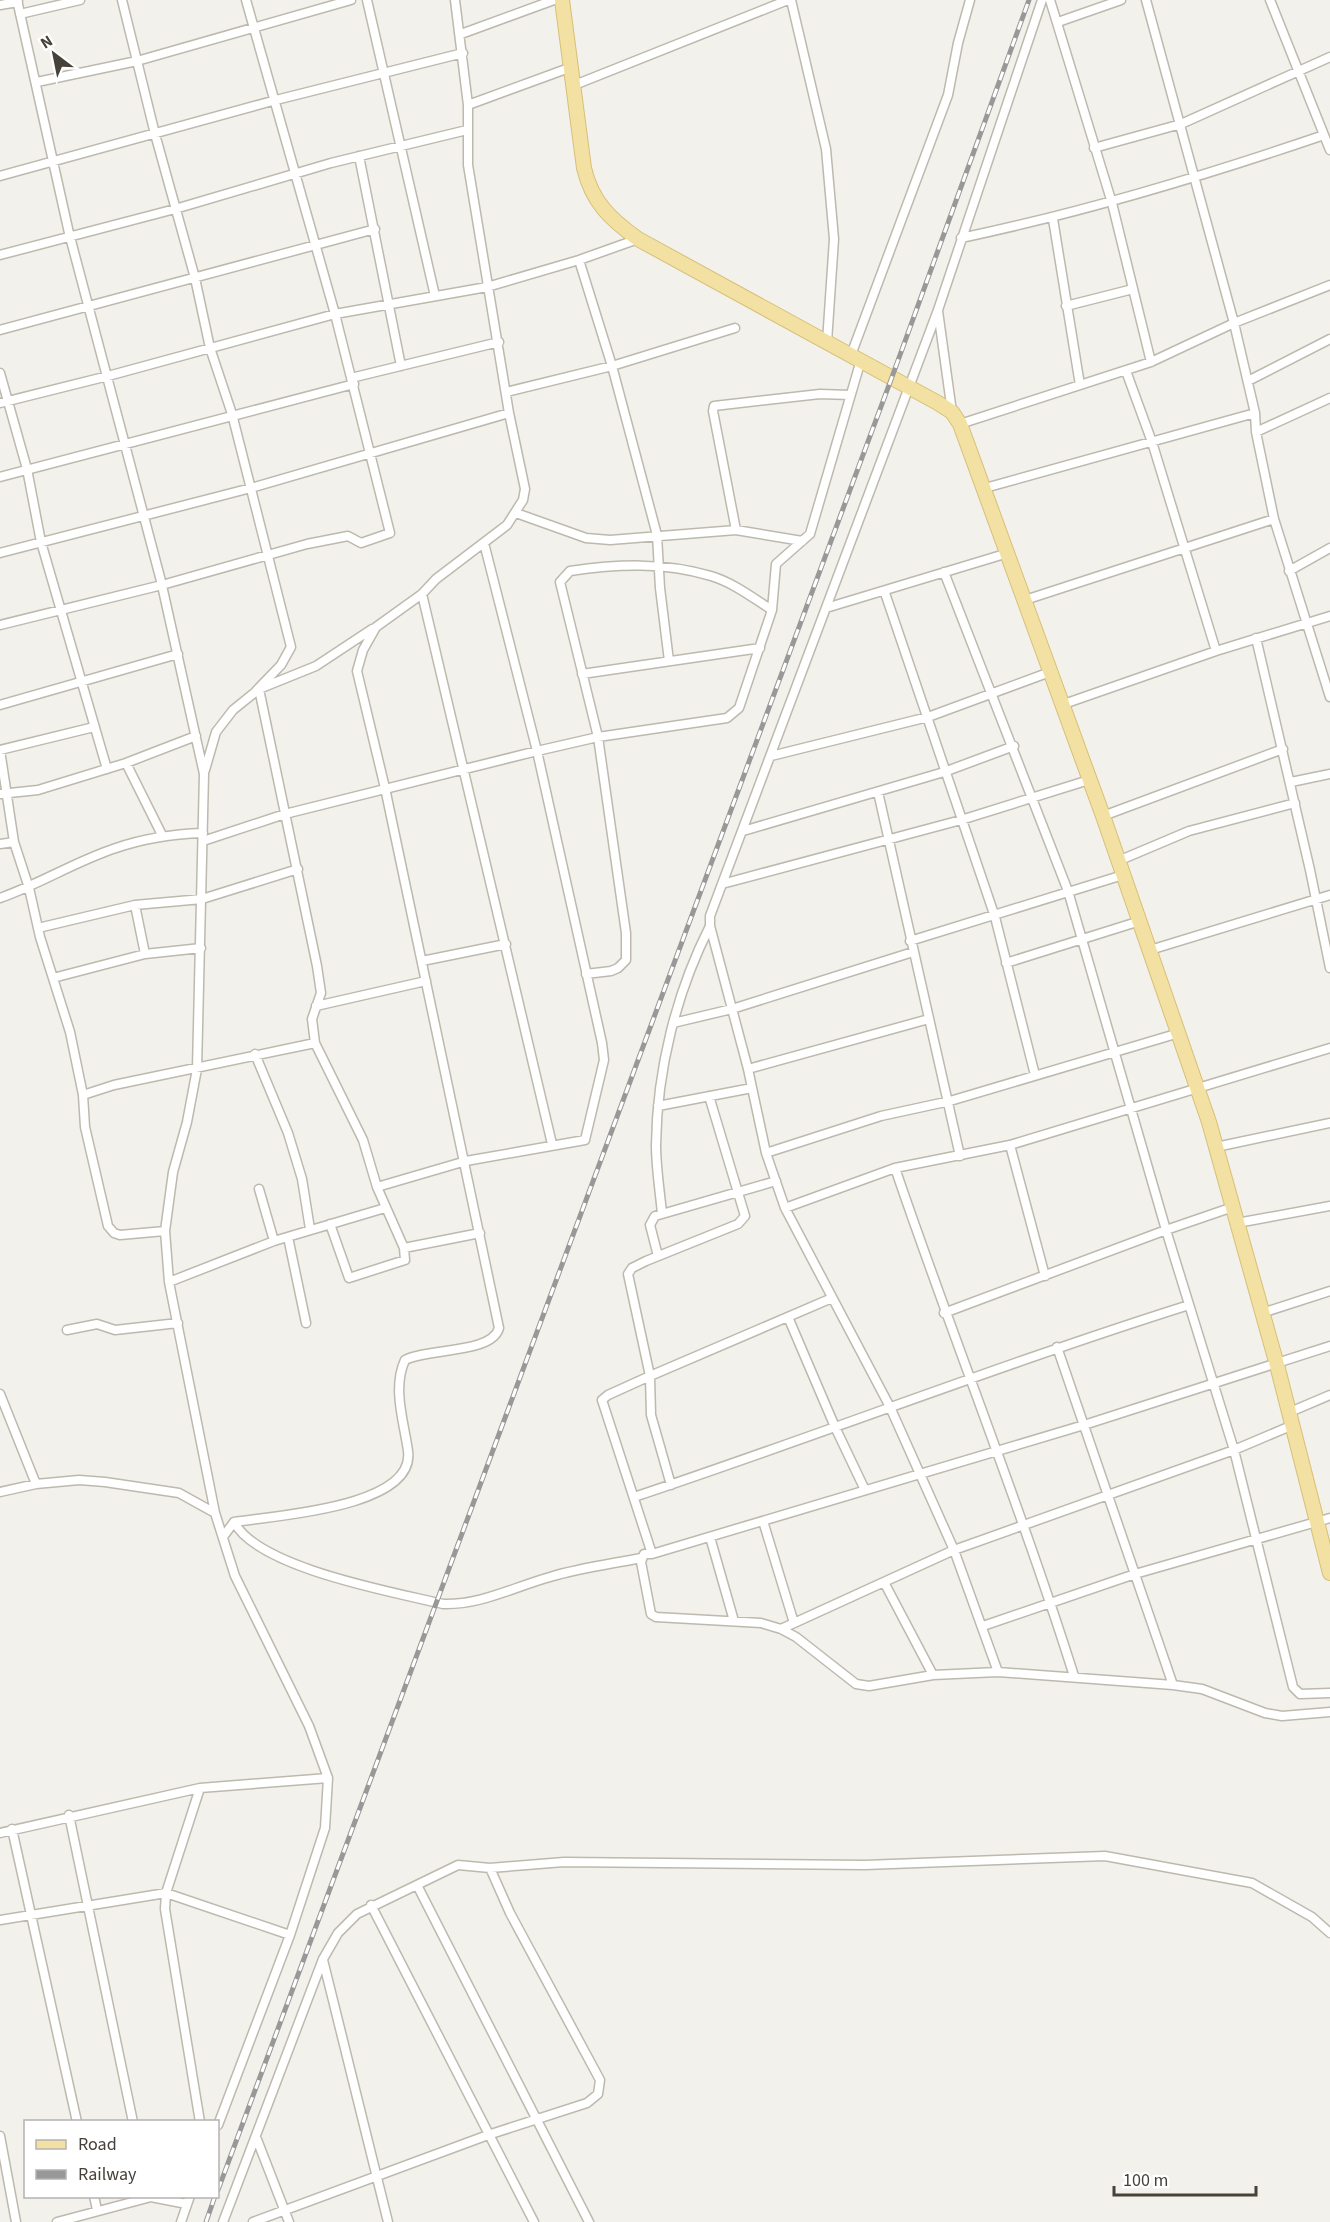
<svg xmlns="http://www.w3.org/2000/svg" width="1330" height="2222" font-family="'Source Sans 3',sans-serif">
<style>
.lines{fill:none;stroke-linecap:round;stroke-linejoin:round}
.minor-casing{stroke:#beb9ae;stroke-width:11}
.primary-casing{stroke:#d7bf75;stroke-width:16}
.minor{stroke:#fff;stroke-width:8}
.primary{stroke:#f3e1a4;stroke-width:14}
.rail-casing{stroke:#989898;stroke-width:5}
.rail{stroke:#fff;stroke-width:3;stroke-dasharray:9;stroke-linecap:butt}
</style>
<rect width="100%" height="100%" fill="#f3f1eb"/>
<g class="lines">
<g class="minor-casing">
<path id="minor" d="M17,0L69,233L161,581L204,774L197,1069L187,1122L173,1172L165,1231L169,1282L215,1513L235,1576L309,1726L328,1778L325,1828L290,1935L218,2125
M122,0L155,134L195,278L210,348L232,414L291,647L281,665L255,692
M367,0L435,296
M791,0L826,149L834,239L827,342
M1050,0L1112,203L1151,362
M1146,0L1234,323L1255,413L1256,432L1274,519L1330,697
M1270,0L1330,150
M0,5L18,2
M20,14L80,0
M1058,22L1121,0
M461,34L554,0
M37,82L137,61L351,0
M572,86L788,0
M468,105L569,68
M1094,148L1181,124L1330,57
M359,156L401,366
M0,176L276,100L463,53
M1053,219L1080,385
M961,238C1085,212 1204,176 1324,135
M0,255L175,209L331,163L467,130
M579,260L612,366L657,535L660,588L669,661
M1066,306L1133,289
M938,311L952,412
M0,330L375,229
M851,355L948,95L958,43L970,0
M1126,371L1152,442L1216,651
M0,373L27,469L41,542L107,769
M351,378L499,342
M1248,381L1330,339
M506,392L612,366L735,328
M0,403L108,376L335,314L487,287L579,260L638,239
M960,424L1151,362L1234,323L1330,285
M1256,432L1330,398
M0,477L354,384
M985,488L1255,413
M516,513L586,538L610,540L736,530L802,541
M736,530L713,411L714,406L820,394L850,395
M0,553L251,488L509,413
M1289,571L1330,548
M944,572L1068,891L1166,1230L1234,1450L1293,1687L1300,1694L1330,1693
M885,593L995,917L1035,1075
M422,594L552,1144
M1025,600L1274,519
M826,608L1008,553
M772,610L776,564L810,534L861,360
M0,625L162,585L307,544L348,536L361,543L390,533L335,314L246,0
M1256,638L1310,870L1330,968
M582,674L760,648
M259,689L317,966L321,993L312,1019L315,1043L363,1140L377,1187L404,1248L405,1260L349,1278L330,1224
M0,705L178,654
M1061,705L1216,651L1330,616
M0,750L14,842L29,888L40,937L70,1032L83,1095L85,1127L108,1226L114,1233L120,1235L165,1231
M0,750L94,727
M771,756L928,717L1050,672
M126,763L162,835
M205,770L216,732L233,710L259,689L316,666L372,629
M1291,782L1330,774
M878,792L960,1156
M0,794L38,790L126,763L196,736
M1103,816L1283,749
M743,831L944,772L1014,746
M203,841L285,814L537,751L598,737L727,718L739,708L772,610C753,598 734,583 711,576C664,562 618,564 570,571L560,582L598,737L626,933V960L618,968L611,971L586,974
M0,844L14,842
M1118,861L1189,831L1295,803
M722,884L961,820L1089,780
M0,898C40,884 76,861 116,848C145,838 173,834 203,833
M135,905L145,954
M38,928L135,905L202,899L298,869
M910,941L1123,875
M1150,950L1330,895
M422,961L506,944
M1006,963L1140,921
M53,978L145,954L201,948
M316,1006L426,981
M673,1023L732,1009L913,952
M255,1054L288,1133L302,1179L310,1229
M748,1069L929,1019
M83,1095L114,1085L315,1043
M658,1106L752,1088
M1010,1145L1045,1276
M1216,1147L1330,1123
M766,1153L881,1116L950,1101L1179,1033
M895,1168C953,1338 1020,1505 1074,1676
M377,1187L466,1161L585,1140L604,1060L602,1043L537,751L484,543
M259,1189L274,1241
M785,1208L895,1168L1010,1145L1330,1048
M662,1214C660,1191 656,1168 656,1145C657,1070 676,993 710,926
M1237,1223L1330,1206
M288,1237L306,1323
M404,1248L480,1233
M658,1256L650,1225L655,1216L776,1181
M169,1282L274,1241L385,1208
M944,1313L1166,1230L1233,1207
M1262,1313L1330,1291
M788,1317L835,1427L865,1490
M67,1330L97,1324L115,1330L178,1323
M1330,1346L1084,1425L652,1554H644L641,1562L651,1614L656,1617L761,1623L781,1629L796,1637L856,1684L869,1686L933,1675L998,1672L1173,1685L1202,1689L1265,1713L1282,1716L1330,1712
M1057,1347L1173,1685
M0,1394L36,1484
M1290,1412L1330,1395
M671,1485L651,1415L650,1376L628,1274L632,1268L646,1261L738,1224L745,1216L709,1096
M0,1492L36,1484L79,1480L105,1482L179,1493L215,1513
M634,1497C820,1435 1002,1364 1189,1305
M763,1521L794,1623
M234,1522C258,1568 393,1592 443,1604C481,1605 514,1587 550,1577C579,1568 611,1564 641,1558
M223,1537L234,1522C271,1516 416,1508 408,1451C404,1422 392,1388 405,1360C427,1348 492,1354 499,1328L385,788L357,671L363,650L376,627L422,594L436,579L507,525L523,500L525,489L509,413L468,165V105L455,0
M710,1537L734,1621
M652,1554L602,1400L608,1395L650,1376L832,1298
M885,1584L933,1675
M983,1626L1135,1574L1330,1518
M781,1629L954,1550L1234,1450L1293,1425
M998,1672L954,1550L890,1407L785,1208L766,1153L748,1069L710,926V916L722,884L938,310L1042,0
M69,1815L133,2122
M12,1829L77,2122
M0,1833L200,1788L328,1778
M417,1885L589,2222
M371,1905L534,2222
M0,1920L166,1893L290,1935
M323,1960L388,2222
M200,2122L165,1909L166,1893L200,1788
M0,2136L16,2222
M256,2137L289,2222
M94,2196L97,2210
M57,2222L151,2197L187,2204
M181,2222L190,2196
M223,2222L323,1959L338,1933L357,1914L458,1865L490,1868L564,1862L865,1865L1105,1856L1252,1883L1312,1917L1330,1933
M253,2222L488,2135L587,2103L598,2094L600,2080L510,1913L490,1868"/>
</g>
<g class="primary-casing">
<path id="primary" d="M562,0L584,168C592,202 610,219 638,239L938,403L952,412L960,424L1103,816L1209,1122L1277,1365L1330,1573"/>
</g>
<use href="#minor" class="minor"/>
<use href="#primary" class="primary"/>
<g class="rail-casing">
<path id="rail" d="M218,2190L892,377L1029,0
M206,2222L215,2196"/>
</g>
<use href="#rail" class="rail"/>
</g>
<rect x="24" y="2120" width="195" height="78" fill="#ffffff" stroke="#b5b3b0" stroke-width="1.5"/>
<rect x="36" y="2140" width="30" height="9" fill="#f3e1a4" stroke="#b5b3b0" stroke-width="1.5"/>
<text x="78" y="2150" font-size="18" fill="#474239">Road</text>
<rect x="36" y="2170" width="30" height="9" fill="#989898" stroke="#b5b3b0" stroke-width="1.5"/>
<text x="78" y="2180" font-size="18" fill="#474239">Railway</text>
<g transform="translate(54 54) rotate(328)" stroke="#ffffff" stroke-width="4.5" paint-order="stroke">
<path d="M0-4.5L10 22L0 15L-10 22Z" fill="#474239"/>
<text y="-9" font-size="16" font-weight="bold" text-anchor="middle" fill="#474239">N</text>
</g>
<path d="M1114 2186v9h142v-9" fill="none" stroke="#474239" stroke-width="3"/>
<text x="1123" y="2186" font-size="18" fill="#474239" stroke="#ffffff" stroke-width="4.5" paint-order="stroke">100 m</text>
</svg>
